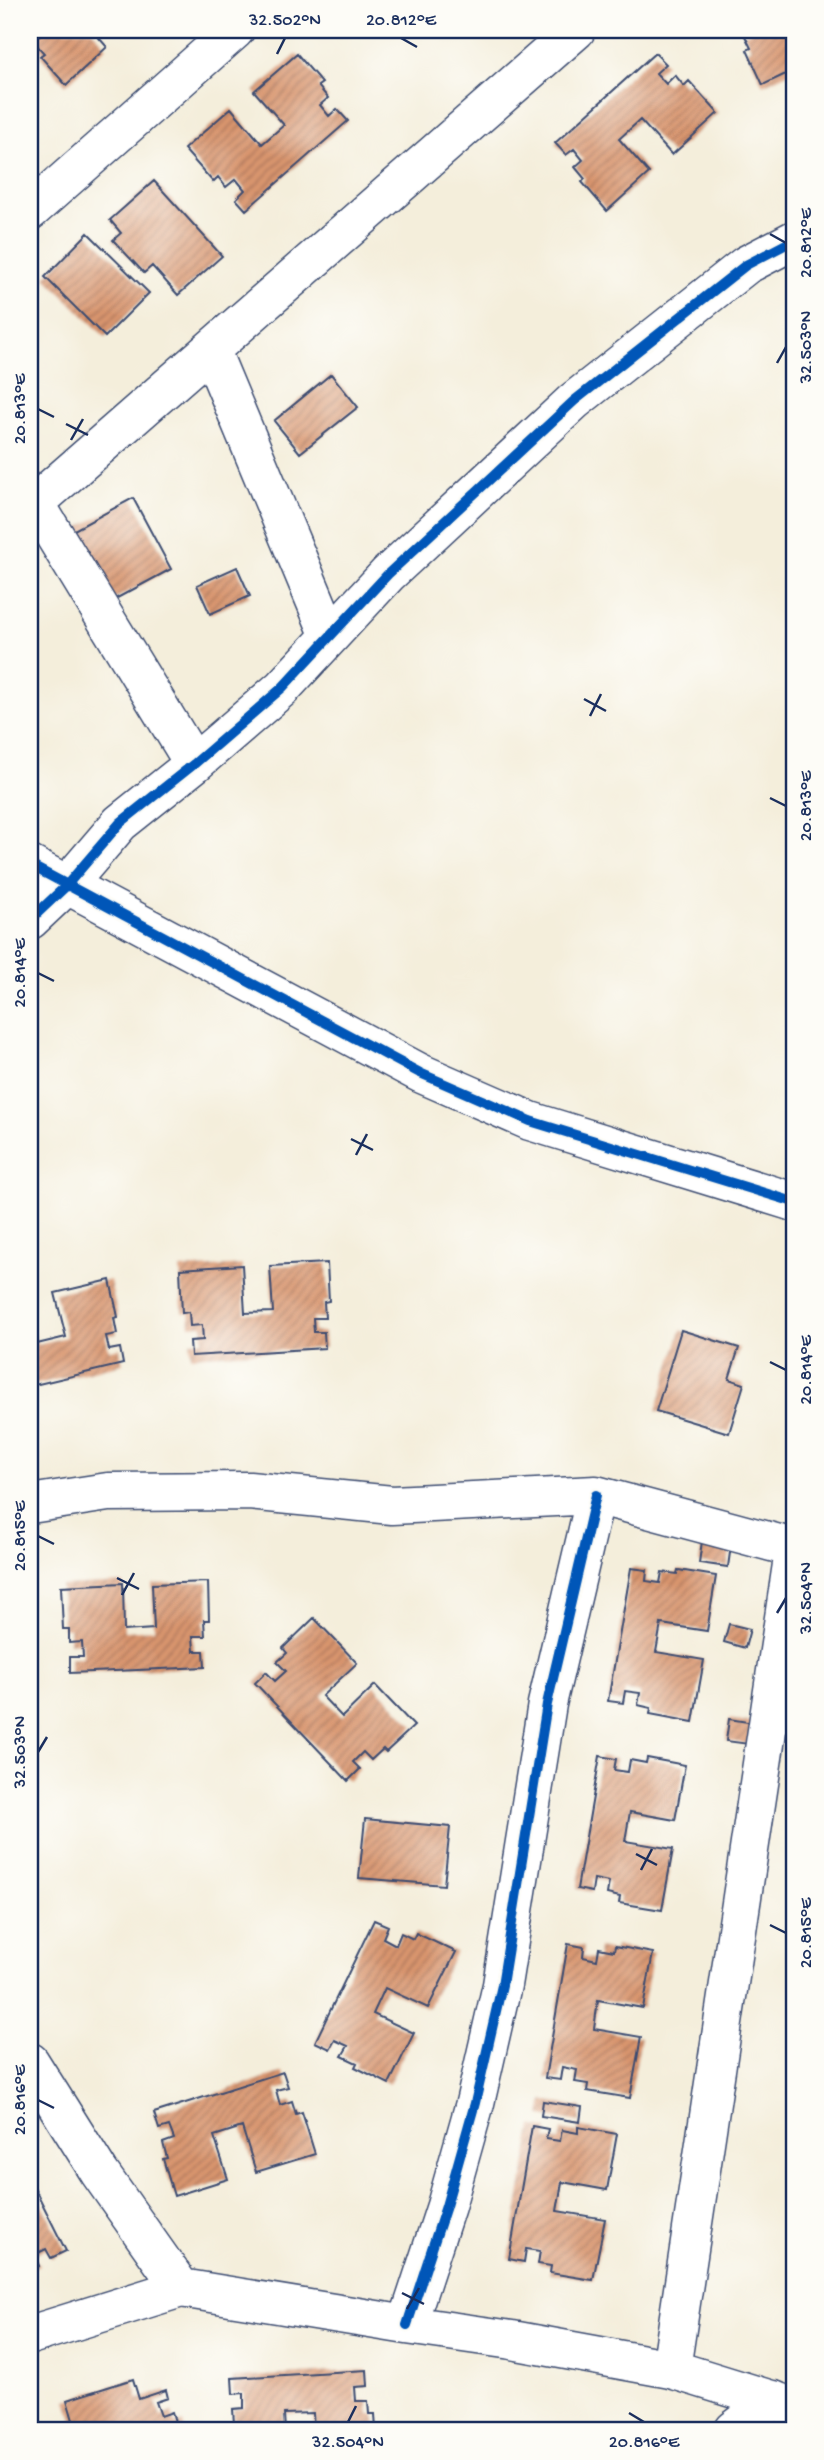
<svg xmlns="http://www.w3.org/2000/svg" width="824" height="2460" font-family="'Gochi Hand',sans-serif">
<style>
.building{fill:url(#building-hatch)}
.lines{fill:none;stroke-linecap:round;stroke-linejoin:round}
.minor-casing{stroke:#3c4c71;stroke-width:41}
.minor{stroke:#fff;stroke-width:38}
.cycleway-casing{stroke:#fdfcf7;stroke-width:15}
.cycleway{stroke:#0057b8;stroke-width:10}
.ticks{fill:none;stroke:#1b2f5e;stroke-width:2.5}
.neatline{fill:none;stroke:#1b2f5e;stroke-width:2.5}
.ticks-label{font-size:18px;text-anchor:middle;fill:#1b2f5e}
</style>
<defs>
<pattern id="building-hatch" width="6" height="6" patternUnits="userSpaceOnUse" patternTransform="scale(1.75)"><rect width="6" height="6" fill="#d8946d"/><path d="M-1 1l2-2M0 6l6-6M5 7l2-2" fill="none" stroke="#ae795d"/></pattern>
</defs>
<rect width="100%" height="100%" fill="#fdfcf7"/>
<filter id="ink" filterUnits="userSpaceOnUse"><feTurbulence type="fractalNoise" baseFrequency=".0143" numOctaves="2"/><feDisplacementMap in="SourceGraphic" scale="14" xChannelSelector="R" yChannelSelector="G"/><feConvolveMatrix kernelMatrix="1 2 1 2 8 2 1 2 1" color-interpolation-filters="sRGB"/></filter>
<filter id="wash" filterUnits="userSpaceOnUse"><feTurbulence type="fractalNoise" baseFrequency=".00686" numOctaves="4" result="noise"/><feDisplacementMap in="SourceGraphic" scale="28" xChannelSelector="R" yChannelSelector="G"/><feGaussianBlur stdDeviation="1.57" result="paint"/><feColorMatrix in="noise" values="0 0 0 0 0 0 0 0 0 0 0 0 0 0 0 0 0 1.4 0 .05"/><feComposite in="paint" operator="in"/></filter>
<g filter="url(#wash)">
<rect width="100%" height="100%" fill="#f4eedb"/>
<g id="blocks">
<path class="building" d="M38,30H92L107,47L66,85L40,56L44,53L33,41L41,34Z
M753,30H794V70L763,85L747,50L751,48L744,34Z
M655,53L666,64L656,73L666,84L675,75L684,86L689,81L718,113L672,155L640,120L619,139L649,173L607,211L582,182L585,179L575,167L583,160L574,149L566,155L555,143Z
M297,54L322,83L318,86L328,98L320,105L329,116L337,109L348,121L246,210L236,199L245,190L236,179L226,187L218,177L213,182L184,149L231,108L262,144L284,125L254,91Z
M154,181L222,256L178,295L152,266L144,273L113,240L121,233L110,220Z
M88,233L149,293L105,337L45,277Z
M331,374L358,407L300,453L274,421Z
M133,498L171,569L106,604L74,530Z
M237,567L250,596L210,614L197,585Z
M327,1263L329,1301L324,1302L325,1318H313L314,1332H324L325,1348L191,1356L190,1341L203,1340L202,1325L190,1326L189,1312L182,1313L180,1269L242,1265L245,1313L273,1312L270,1266Z
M110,1280L118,1317L114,1318L117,1334L106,1336L109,1350L120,1348L123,1364L30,1386V1315L37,1344L66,1337L55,1293Z
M681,1330L739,1348L729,1379L744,1384L729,1433L656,1411Z
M702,1541L731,1545L728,1567L699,1563Z
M631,1568L647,1570L646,1581L660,1583L662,1572L677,1574L678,1570L716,1576L707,1631L661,1624L656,1652L704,1660L693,1722L650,1714L651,1708L638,1705L640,1693L625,1691L623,1703L608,1701Z
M208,1582L209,1620H204L205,1636H193L194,1651H204L205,1667L70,1673V1657H83L82,1642L69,1643V1629H63L61,1586L123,1583L124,1631L154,1629L152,1584Z
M314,1618L357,1663L322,1696L342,1717L375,1685L414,1726L386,1752L383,1749L371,1760L363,1752L353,1762L360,1769L348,1781L255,1683L266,1672L275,1681L286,1671L277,1662L287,1653L283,1648Z
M729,1624L750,1629L745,1648L724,1642Z
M729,1719L760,1724L756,1745L726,1741Z
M600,1756L616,1759L614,1770L628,1772L630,1760L646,1763L647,1758L685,1765L675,1820L630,1812L625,1841L673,1849L662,1910L619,1903L620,1897L607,1894L609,1882L594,1879L592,1892L577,1889Z
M365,1819L450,1827L444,1885L359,1878Z
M374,1920L388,1926L383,1938L396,1945L401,1933L413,1939L416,1933L456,1952L428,2008L385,1988L373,2014L414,2033L389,2084L355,2067L357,2063L342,2056L348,2046L335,2040L330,2049L315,2042Z
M568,1944L584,1947L583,1957L597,1960L599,1948L614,1951L615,1946L653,1953L643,2008L598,2000L594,2029L641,2037L630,2098L587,2091L588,2084L575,2082L577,2070L562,2067L560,2080L545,2078Z
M283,2072L288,2087L276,2090L280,2105L292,2101L296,2114L302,2112L315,2154L256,2172L242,2127L214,2136L228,2179L174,2196L163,2159L167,2158L163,2143L174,2139L169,2126L159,2129L154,2113Z
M543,2101L582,2107L580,2122L541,2116Z
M532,2126L548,2129L546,2139L560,2141L562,2130L578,2133V2127L617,2134L607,2190L562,2182L557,2211L605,2219L593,2280L550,2273L551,2266L538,2264L540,2251L526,2249L524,2262L509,2259Z
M30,2179L66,2251L51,2258L46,2249L34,2255L39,2266L30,2270Z
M367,2370L368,2386L355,2387L356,2401H368L369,2414H375L376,2430H314L313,2413L284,2414L285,2430H229V2425L234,2424L233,2409L244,2408V2393L233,2394L232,2378Z
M133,2379L139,2399L166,2390L168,2398L156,2402L161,2416L172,2412L176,2425L183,2423L185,2430H43L73,2420L67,2400Z"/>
</g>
</g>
<g filter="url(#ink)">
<use href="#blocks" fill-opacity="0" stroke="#3c4c71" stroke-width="2"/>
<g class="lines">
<g class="minor-casing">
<path id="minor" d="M30,211L235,30
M211,351L330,636
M30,495L194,764
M35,503L576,30
M30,865L420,1073L530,1121L794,1202
M30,920L66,886L120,823L194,764L282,688L388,574L574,401L746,265L794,240
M30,1504L108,1492L249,1491L392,1505L596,1495L794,1548
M30,2062L99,2172L181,2288
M407,2325L446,2206L475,2103L502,1985L547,1704L596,1495
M30,2335L181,2288L407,2325L512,2340L671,2369L794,2407
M671,2369L794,1551
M734,2430L774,2400"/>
</g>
<use href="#minor" class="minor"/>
<g class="cycleway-casing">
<path id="cycleway" d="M30,865L420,1073L530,1121L794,1202
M30,920L66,886L120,823L194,764L282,688L388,574L574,401L746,265L794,240
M407,2325L446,2206L475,2103L502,1985L547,1704L596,1495"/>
</g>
<use href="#cycleway" class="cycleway"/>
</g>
</g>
<path class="ticks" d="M401,38L417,47M277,54L285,38M770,234L786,243M777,363L786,347M38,409L54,417M66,424L88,435M71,440L83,419M584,699L606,711M590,716L601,694M770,798L786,806M38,973L54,981M351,1139L373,1150M356,1155L367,1134M770,1362L786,1370M38,1536L54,1544M117,1578L139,1589M122,1595L134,1573M777,1613L786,1598M38,1752L47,1737M636,1854L657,1865M641,1870L652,1849M770,1925L786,1933M38,2100L54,2108M402,2293L424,2304M407,2309L419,2288M629,2413L644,2422M348,2422L356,2406"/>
<rect width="824" height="2460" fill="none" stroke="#fdfcf7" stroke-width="77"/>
<rect x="38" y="38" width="748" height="2384" class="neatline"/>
<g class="ticks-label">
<text x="285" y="25">32.502°N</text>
<text x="401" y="25">20.812°E</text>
<text transform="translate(805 243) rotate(-90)" y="6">20.812°E</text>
<text transform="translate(805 347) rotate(-90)" y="6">32.503°N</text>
<text transform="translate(19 409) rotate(-90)" y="6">20.813°E</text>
<text transform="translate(805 806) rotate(-90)" y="6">20.813°E</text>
<text transform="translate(19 973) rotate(-90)" y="6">20.814°E</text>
<text transform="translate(805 1370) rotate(-90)" y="6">20.814°E</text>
<text transform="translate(19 1536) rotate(-90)" y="6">20.815°E</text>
<text transform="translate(805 1598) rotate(-90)" y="6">32.504°N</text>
<text transform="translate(19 1752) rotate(-90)" y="6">32.503°N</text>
<text transform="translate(805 1933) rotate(-90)" y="6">20.815°E</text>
<text transform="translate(19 2100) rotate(-90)" y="6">20.816°E</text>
<text x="348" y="2447">32.504°N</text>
<text x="644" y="2447">20.816°E</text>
</g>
</svg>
